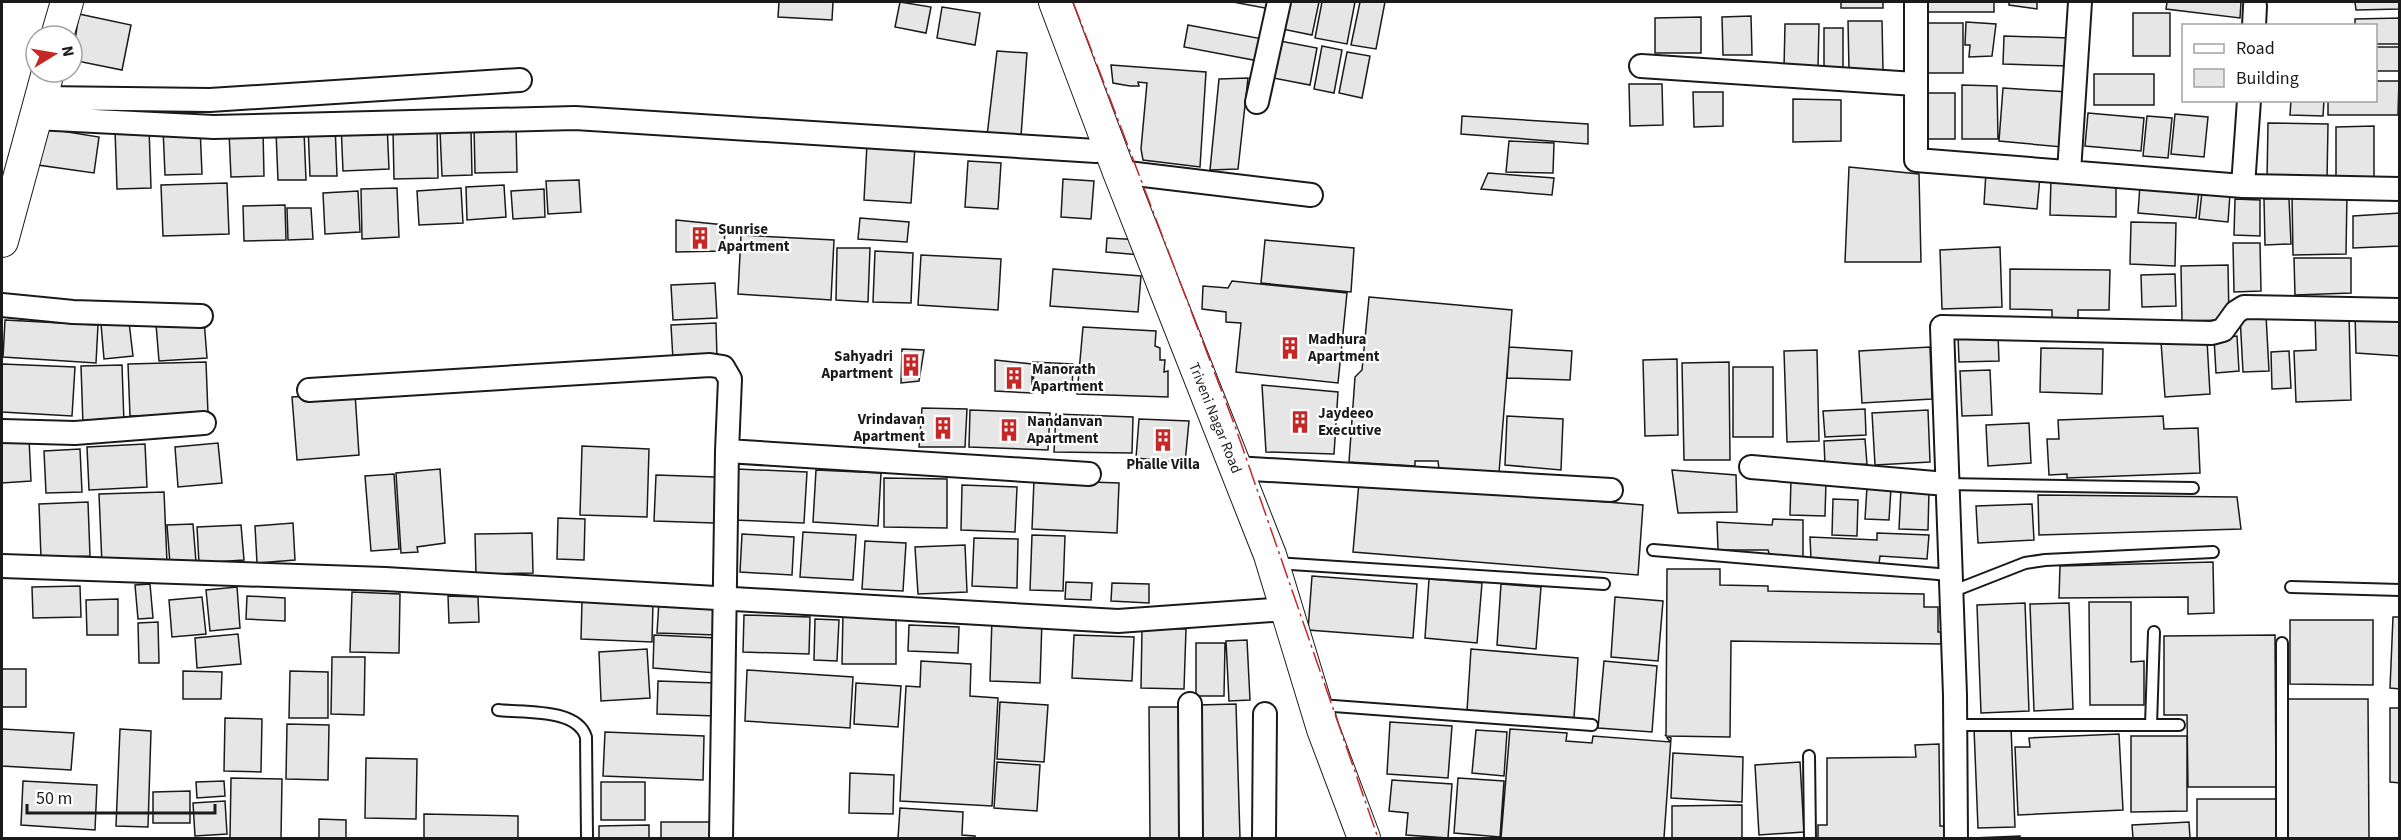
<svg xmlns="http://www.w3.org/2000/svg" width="2401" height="840" font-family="'Source Sans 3',sans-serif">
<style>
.building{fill:#e6e6e6;stroke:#1a1a1a;stroke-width:1.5}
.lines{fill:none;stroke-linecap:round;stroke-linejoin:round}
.lane-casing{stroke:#1a1a1a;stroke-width:14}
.street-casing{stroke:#1a1a1a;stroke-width:26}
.secondary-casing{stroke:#1a1a1a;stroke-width:34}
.lane{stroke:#fff;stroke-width:10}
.street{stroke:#fff;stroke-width:22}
.secondary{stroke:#fff;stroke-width:32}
.power{stroke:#c62828;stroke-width:1.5;stroke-dasharray:21 4.5 3 4.5;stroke-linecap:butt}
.labels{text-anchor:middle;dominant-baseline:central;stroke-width:4.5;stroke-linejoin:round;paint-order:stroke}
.poi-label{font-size:15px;font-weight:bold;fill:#1a1a1a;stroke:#fff;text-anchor:start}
.street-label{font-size:15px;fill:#1a1a1a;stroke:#fff}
</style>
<rect width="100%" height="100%" fill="#fff"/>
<path class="building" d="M779,2H833L832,20L778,17Z
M900,2L931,7L926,33L895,27Z
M1233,2H1272L1270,9Z
M1287,2H1319L1312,35L1282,29Z
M1322,2H1355L1347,44L1315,38Z
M1360,2H1385L1376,49L1351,45Z
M1841,2H1883V8H1841Z
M1928,2H1994V12H1928Z
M2009,2H2037V9L2009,5Z
M2167,2H2241L2240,18L2166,9Z
M2355,2H2400V9L2356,10Z
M942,7L980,13L975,45L937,38Z
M2133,13H2170V56H2133Z
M79,14L131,25L122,70L72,60Z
M1751,16L1752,55H1723L1722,17Z
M1701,17V53H1655V18Z
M2400,18V44H2376V26H2355V19Z
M1848,21H1882L1883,70H1849Z
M1966,22L1996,24L1992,56L1969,57L1970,45H1965Z
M1927,23H1963V73H1927Z
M1785,24H1819L1818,69L1784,68Z
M1188,25L1268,40L1264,62L1184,47Z
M1824,28H1843V74H1824Z
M2004,36L2070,38L2069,66L2003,64Z
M1280,41L1317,48L1310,85L1273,78Z
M1322,46L1342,50L1334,93L1314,89Z
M2376,47H2400V71H2376Z
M997,51L1027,53L1021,136H987Z
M1347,52L1370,56L1362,98L1339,93Z
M1111,65L1206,72L1200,167L1143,160L1141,149L1147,83L1138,82L1139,86H1130L1113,83Z
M2094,74H2154V105H2094Z
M1248,78L1238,169L1210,170L1219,79Z
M2376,81H2399L2398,115H2328V100H2376Z
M1629,84H1662L1663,125L1630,126Z
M1962,85L1997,86L1998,139H1962Z
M2003,88L2069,92L2062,147L1999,141Z
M1693,92H1723V126L1694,127Z
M1923,93H1955V139H1923Z
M1793,99L1841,100V141L1793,142Z
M2291,100H2324L2323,116L2290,115Z
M2088,113L2144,118L2141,151L2085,146Z
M2175,114L2208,117L2204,157L2171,154Z
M1462,116L1588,124V144L1461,134Z
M2147,116L2172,118L2168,158L2143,156Z
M387,123L389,169L343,171L341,124Z
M2268,123L2328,124L2327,181L2267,180Z
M335,124L337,176H310L308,125Z
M516,124L517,172L475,173L474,125Z
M2374,126V180L2336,179V127Z
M149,127L151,188L117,189L115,129Z
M200,127L202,174L165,175L163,128Z
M43,128L99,137L94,173L38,165Z
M437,129L438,178L394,179L393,130Z
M471,130L472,175L442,176L440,131Z
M263,131L264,176L231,177L229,132Z
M304,131L306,180H278L276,132Z
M1509,141L1554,143L1553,173L1506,172Z
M867,144L915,147L911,203L864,200Z
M968,161L1001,163L998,209L965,207Z
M1849,167L1919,174L1921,262H1845Z
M1986,172L2040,177L2037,209L1984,204Z
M1488,173L1554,178L1552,195L1481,189Z
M2051,178L2116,179V217L2050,215Z
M1063,179L1094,181L1091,219L1061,217Z
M579,180L581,212L548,214L546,181Z
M227,183L229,234L163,236L161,185Z
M504,185L506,217L467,220L466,187Z
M2140,185L2199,191L2196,218L2138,213Z
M397,188L399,237L362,239L361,189Z
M461,188L463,223L419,225L417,191Z
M544,189L545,217L513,219L511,191Z
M358,191L360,232L325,234L323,193Z
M2202,192L2230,194L2228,222L2199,219Z
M2347,193L2346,254L2293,255L2292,196Z
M2235,199L2260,200V236L2234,235Z
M2264,199H2289L2291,244L2265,245Z
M285,205L286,240L244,241L243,206Z
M287,208H311L313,239L288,240Z
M2400,213V246L2353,248V216Z
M860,218L909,222L907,242L858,239Z
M676,220L725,225L724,251L676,252Z
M2131,222L2176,223L2175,266L2130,264Z
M741,235L834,240L831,300L738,294Z
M1107,238L1142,240L1141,255L1106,252Z
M1265,240L1354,248L1351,292L1261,283Z
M2233,243H2260L2261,291L2234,292Z
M2000,247L2002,307L1942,309L1940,250Z
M837,248H870L868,302L836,300Z
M875,251L913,253L911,303L873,302Z
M921,255L1001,259L998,310L918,305Z
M2294,258H2351V293L2295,295Z
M2228,265L2229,320L2182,321L2181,266Z
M1053,269L1141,276L1138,312L1050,306Z
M2010,269L2110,270L2109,310H2078V320H2052V310L2010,309Z
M2175,274L2176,306L2142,307L2141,275Z
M1232,281L1347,293L1338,383L1236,372L1241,323L1226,322V312L1202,309L1203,286L1228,288Z
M715,283L717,318L673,320L671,285Z
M1369,297L1512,310L1499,473L1439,469L1438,461H1415V466L1349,462L1355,377L1362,370Z
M2355,312L2400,313V356L2356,353Z
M2315,313H2349L2351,400L2296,402L2294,351L2316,350Z
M2266,315L2269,371L2243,372L2240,316Z
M5,320L98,325L96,363L3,357Z
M204,320L207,358L159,361L156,324Z
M129,322L133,356L104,359L101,324Z
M716,323L717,358L673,360L671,325Z
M1083,327L1156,331L1155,346L1160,348V360H1165L1164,372L1168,371V397L1077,394Z
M1998,334L1999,361L1959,362L1958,335Z
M2237,336L2239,371L2216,373L2214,338Z
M2207,340L2210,394L2165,397L2161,342Z
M1509,347L1572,351L1570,380L1507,378Z
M1930,347L1932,399L1862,403L1859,351Z
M2041,348L2103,349L2102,394L2040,392Z
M902,349L924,350L919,381L901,383Z
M1817,350L1819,441L1787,442L1784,351Z
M2289,351L2291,388L2272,389L2271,352Z
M1677,359L1678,435L1645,436L1643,360Z
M995,360L1032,364V393L995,391Z
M206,362L208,414L130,416L128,364Z
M1033,362L1073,364L1072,391H1034Z
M1729,362L1730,460H1684L1682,363Z
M2,364L75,367L72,416L2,412Z
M122,365L124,423L83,425L81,366Z
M1733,367H1773V437H1733Z
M1990,370L1992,415L1962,416L1960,371Z
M1262,385L1338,392L1334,454L1266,452Z
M355,393L359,455L297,460L292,397Z
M922,408L967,409L965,447H919Z
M1865,409L1866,435L1825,437L1823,411Z
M970,410L1050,413L1048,450L969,447Z
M1928,410L1930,462L1875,465L1872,413Z
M1056,414L1133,417L1132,453L1054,452Z
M1507,416L1563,419L1561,470L1505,465Z
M2163,416L2164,429L2198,428L2200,473L2067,478V474L2049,475L2047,439H2059L2058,420Z
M1139,419L1189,421L1185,463L1136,458Z
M2029,423L2031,463L1988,466L1986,425Z
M2,438H29L31,481L2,483Z
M1865,439L1867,464L1825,466L1824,441Z
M218,443L222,483L178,487L175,447Z
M145,444L147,487L89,490L87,447Z
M582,446L649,449L647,517L580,515Z
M80,449L82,492L46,493L44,451Z
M440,469L445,543L417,547L418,552L401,553L396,473Z
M736,469L807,472L804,523L734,520Z
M816,470L881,473L878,526L813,522Z
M1672,470L1736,475L1737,512L1678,513Z
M394,474L399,549L371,551L365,476Z
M656,475L715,477L714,523L654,521Z
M884,478L947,479V528L884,527Z
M1791,479L1826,481L1825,516L1790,515Z
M1034,480L1119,483L1117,533L1032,529Z
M1359,482L1643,505L1638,575L1353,552Z
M962,485L1017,487L1015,532L961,530Z
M1867,487L1891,488L1889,520L1865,519Z
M1901,489L1929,490L1928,530L1899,529Z
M164,492L167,562L102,565L99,494Z
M2038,495L2237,497L2241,529L2039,535Z
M1833,499L1858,500L1857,536L1832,535Z
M88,502L90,556L41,558L39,504Z
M2032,504L2034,540L1978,543L1976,506Z
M558,518L585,519L584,560L557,559Z
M1773,519L1803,520V557L1770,556L1768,550H1718L1717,522L1772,525Z
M293,523L295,560L257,563L255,526Z
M193,524L196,562L170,564L167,525Z
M241,525L244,560L199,563L197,527Z
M803,532L856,535L853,580L800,577Z
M532,533L533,573L476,574L475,534Z
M1877,533L1929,535L1927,559L1880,556L1879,564L1811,559L1810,537L1877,540Z
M742,534L794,537L792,575L740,572Z
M1032,535L1065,536L1063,591L1030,590Z
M974,538L1018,539L1017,588L972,586Z
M865,541L906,543L903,591L862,589Z
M965,545L967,592L918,594L915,547Z
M2213,562L2214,613L2188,614V597L2059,598L2060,566Z
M1667,569H1720V585L1768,586V591L1924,594V607H1938V632H1944L1943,644L1731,641L1730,737L1666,736Z
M1312,576L1417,584L1413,638L1308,630Z
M1429,579L1482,583L1477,643L1425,638Z
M1066,582L1092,583L1091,600L1065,599Z
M1112,583L1149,584V603L1111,601Z
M150,584L153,618L138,619L135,585Z
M1501,584L1541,587L1536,649L1497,645Z
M80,586L81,617L33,618L32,587Z
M237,587L240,628L210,631L206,590Z
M352,592L400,594L399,653L350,652Z
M247,596L285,598V621L246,619Z
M448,596L478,597L479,622L449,623Z
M202,597L206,634L172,637L169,600Z
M1615,597L1663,601L1658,661L1611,657Z
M118,599V635H87L86,600Z
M582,600L653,602L652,642L581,639Z
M659,601L718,603L717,635L657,633Z
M2089,602H2131V662L2144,661V705H2090Z
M2025,603L2029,711L1981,713L1977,605Z
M2069,603L2073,709L2034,711L2030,604Z
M843,612H896V664H842Z
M744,615L810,617L809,654L743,652Z
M2393,617H2400V689L2390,688Z
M992,618L1042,619L1040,683L990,681Z
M815,619L839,620L837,661L814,660Z
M2290,620H2373V685L2290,684Z
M158,622L159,663H139L138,623Z
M909,625L959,627L958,653L908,651Z
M1142,628L1186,629L1184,689L1141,688Z
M238,634L241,664L197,668L195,638Z
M654,635L717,638L716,673L653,668Z
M1074,635L1134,637L1132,681L1072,678Z
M2275,635L2276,787H2188L2187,715H2164V636Z
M1247,640L1250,700L1229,701L1226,641Z
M1196,643H1225L1224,696H1196Z
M647,649L650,698L601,701L599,652Z
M1471,649L1578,658L1574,718L1467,711Z
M332,657H365L364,715L331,714Z
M921,661L971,664L970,696L998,698L992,806L900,801L906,686L920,687Z
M1604,661L1657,666L1652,732L1598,728Z
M2,669H26V707H2Z
M747,670L853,677L850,728L745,721Z
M183,671L222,672L221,699H183Z
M290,671L328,672V718H289Z
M658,681L717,683L716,716L657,714Z
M856,683L901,686L898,727L854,724Z
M2284,699H2368L2369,838H2285Z
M1000,702L1048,705L1044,762L997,759Z
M1236,704L1240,838H1202L1198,705Z
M1149,707H1183V838H1150Z
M2390,708H2400V783L2390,782Z
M225,718L262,719L261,772L224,771Z
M1390,722L1452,726L1448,778L1387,774Z
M287,724L329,725L328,780L286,779Z
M2011,727L2015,827L1978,828L1974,728Z
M2,729L74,733L71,770L2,766Z
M120,729L151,731L148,827L116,826Z
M1510,729L1567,733L1566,741L1592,743L1593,736L1670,742L1666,736L1671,738L1664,838H1501Z
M1476,730L1507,732L1504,776L1472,773Z
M605,732L704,736L703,780L603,776Z
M2119,734L2123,810L2018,815L2015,747H2030L2029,738Z
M2131,736H2187V811L2131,812Z
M1939,744L1940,826H1951V838H1818V825H1827V758L1916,757L1915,745Z
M1673,753L1743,757L1742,802L1671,798Z
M366,758L417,759L416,819L365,818Z
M997,762L1040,765L1037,811L994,808Z
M1800,762L1804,832L1759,835L1755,765Z
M850,773L894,775L893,814L849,813Z
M231,778L282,779L281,838H230Z
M1458,778L1504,781L1500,837L1454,833Z
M1392,780L1452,784L1448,838L1406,835L1408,813L1389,811Z
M23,781L97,785L95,830L21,825Z
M224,781L225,796L197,798L196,782Z
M601,782H645V820H601Z
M190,791V823H153V792Z
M2197,799H2277V838H2197Z
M225,801L227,834L195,836L193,803Z
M1742,805V838H1672V806Z
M900,808L963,812L962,835L975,836V838H898Z
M424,814L518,816V838H424Z
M319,819L346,820V838H319Z
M661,822H716V838H661Z
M2189,822L2190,838H2133L2132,825Z
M649,825V838H599V826Z
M2020,836V838H1972Z"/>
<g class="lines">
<g class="lane-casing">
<path id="lane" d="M1946,484L2193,488
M1653,550L1950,575
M1275,563L1604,584
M2291,587L2400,590
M1951,592L2025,563L2045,560L2213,552
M1320,705L1592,725
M498,710C524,713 577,708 586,737L587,838
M1955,725H2179
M2151,725L2154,632
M1809,756L1810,838
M2282,838V643"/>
</g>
<g class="street-casing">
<path id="street" d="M1916,2V160L2243,186L2400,189
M2254,26L2255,6
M1641,66L1915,84
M41,98L210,100L520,80
M1257,102L1279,2
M35,118L214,127L575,118L1096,151L1109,147
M1119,172L1311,195
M2069,172L2080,2
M2243,186L2249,100
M2,305L73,312L201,316
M309,390L710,365L723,367L730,379L727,451
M2,431L75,433L204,423
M1751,467L1946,484
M1235,468L1611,490
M2,566L385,579L1118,621L1286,609
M1190,704L1191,838
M721,838L727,451L1089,474
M1264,838L1265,714
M1956,838L1955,695L1942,327L2212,333L2223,330L2236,312L2244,307L2400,310"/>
</g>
<g class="secondary-casing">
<path id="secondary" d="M1055,2L1119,172L1270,555L1323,729L1364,838
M57,36L67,2
M2,241L48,72"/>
</g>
<use href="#lane" class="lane"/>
<use href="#street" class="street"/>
<use href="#secondary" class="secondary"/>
<path class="power" d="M1073,2L1235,426L1378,838"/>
</g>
<defs>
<g id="building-bare" transform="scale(1.8)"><path d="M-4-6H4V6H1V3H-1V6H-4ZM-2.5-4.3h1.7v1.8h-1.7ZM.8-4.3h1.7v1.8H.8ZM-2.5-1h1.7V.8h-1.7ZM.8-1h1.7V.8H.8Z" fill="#c62828" stroke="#fff" stroke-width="2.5" paint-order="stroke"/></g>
</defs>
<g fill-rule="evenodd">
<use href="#building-bare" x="700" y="238"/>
<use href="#building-bare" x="1290" y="348"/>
<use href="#building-bare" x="911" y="365"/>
<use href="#building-bare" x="1014" y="378"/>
<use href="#building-bare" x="1300" y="422"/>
<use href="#building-bare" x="943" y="428"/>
<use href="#building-bare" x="1009" y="430"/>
<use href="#building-bare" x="1163" y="440"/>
</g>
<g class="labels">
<g class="poi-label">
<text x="718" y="229">Sunrise<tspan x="718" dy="17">Apartment</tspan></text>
<text x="1308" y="339">Madhura<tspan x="1308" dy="17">Apartment</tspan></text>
<text x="893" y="356" text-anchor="end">Sahyadri<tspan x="893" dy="17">Apartment</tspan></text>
<text x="1032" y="369">Manorath<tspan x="1032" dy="17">Apartment</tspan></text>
<text x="1318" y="413">Jaydeeo<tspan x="1318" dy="17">Executive</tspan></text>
<text x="925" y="419" text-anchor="end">Vrindavan<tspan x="925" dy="17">Apartment</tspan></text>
<text x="1027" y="421">Nandanvan<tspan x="1027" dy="17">Apartment</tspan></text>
<text x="1163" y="464" text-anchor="middle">Phalle Villa</text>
</g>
<g class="street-label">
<text transform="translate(1215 418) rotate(68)">Triveni Nagar Road</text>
</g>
</g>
<rect width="2401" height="840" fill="none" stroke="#1a1a1a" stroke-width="6"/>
<rect x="2182" y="24" width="195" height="78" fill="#ffffff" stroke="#a3a3a3" stroke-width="1.5"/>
<rect x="2194" y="44" width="30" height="9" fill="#ffffff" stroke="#a3a3a3" stroke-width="1.5"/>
<text x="2236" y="54" font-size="18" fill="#1a1a1a">Road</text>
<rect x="2194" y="69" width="30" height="18" fill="#e6e6e6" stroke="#a3a3a3" stroke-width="1.5"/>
<text x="2236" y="84" font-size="18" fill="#1a1a1a">Building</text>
<g transform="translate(54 54) rotate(79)"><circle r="28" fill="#ffffff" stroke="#a3a3a3" stroke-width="1.5"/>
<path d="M0-4.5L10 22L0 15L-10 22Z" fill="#c62828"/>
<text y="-9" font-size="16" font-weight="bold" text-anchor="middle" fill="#1a1a1a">N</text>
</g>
<path d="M27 804v9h188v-9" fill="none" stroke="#1a1a1a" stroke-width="3"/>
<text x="36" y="804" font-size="18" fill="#1a1a1a" stroke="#ffffff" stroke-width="4.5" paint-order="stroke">50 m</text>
</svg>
